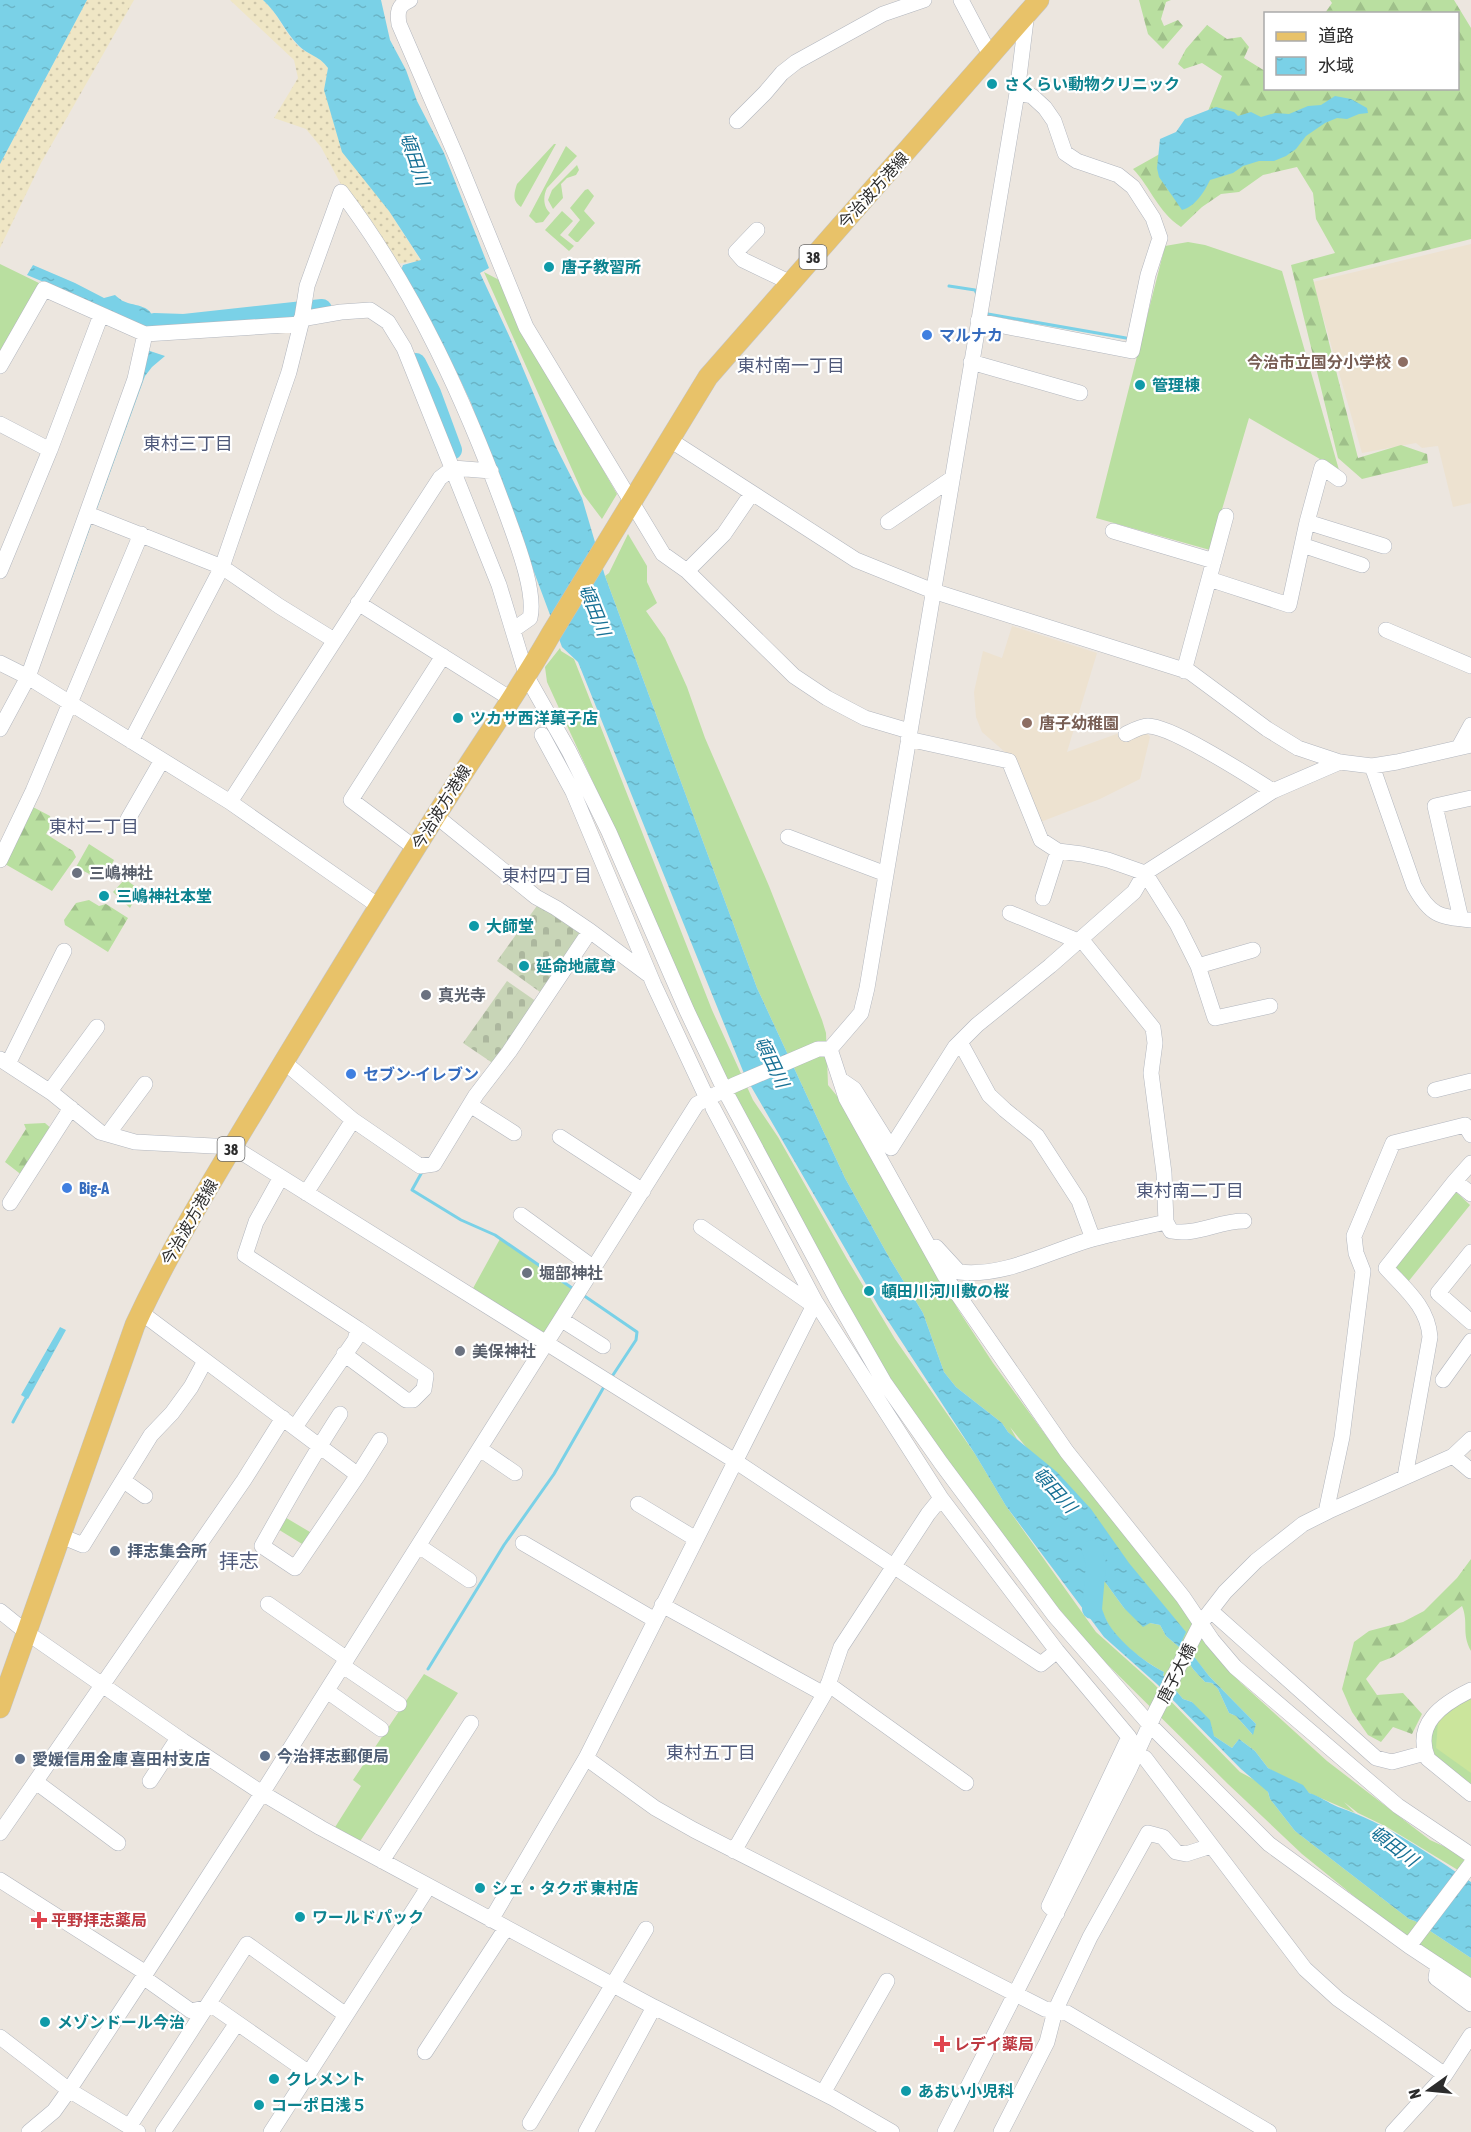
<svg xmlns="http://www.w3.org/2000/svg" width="1471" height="2132" font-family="'Asap Condensed','Noto Sans JP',sans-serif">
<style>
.education{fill:#ede2d0}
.grass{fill:#b9dfa0}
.forest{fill:url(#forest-firs)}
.sand{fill:url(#sand-dots)}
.cemetery{fill:url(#cemetery-stones)}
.pitch{fill:#cbe59c}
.water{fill:url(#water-ripples)}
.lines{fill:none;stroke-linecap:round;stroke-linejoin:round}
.stream{stroke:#7ad1e7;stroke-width:3}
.river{stroke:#7ad1e7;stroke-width:20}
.minor-casing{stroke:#b2b6be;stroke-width:16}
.major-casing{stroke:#c4c4c4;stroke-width:21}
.minor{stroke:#fff;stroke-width:15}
.major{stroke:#e8c269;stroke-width:20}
.culture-dot{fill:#0f9aa8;stroke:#fff;stroke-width:2}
.shop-dot{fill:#3f7fe0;stroke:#fff;stroke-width:2}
.education-dot{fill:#8d6e63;stroke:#fff;stroke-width:2}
.worship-dot{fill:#6b7280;stroke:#fff;stroke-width:2}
.service-dot{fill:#5c6f8a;stroke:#fff;stroke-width:2}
.health-dot{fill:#e0444e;stroke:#fff;stroke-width:2}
.labels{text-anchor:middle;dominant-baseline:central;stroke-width:4.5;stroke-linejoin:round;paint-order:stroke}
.shield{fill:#fff;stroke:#6b6b6b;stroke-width:1.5}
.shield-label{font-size:15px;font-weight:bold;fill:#2c2c2c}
.culture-label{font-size:16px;font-weight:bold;fill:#0d838f;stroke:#fff;text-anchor:start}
.street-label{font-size:16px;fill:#2c2c2c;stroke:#fff}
.shop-label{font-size:16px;font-weight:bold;fill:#366cbe;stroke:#fff;text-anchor:start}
.education-label{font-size:16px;font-weight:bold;fill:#785e54;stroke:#fff;text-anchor:end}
.worship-label{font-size:16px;font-weight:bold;fill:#5b616d;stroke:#fff;text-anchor:start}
.service-label{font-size:16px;font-weight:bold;fill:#4e5e75;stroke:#fff;text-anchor:start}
.health-label{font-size:16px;font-weight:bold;fill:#be3a42;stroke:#fff;text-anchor:start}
.water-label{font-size:18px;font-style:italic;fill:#177195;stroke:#fff}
.neighbourhood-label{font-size:18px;fill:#4f597a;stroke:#fff}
.quarter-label{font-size:20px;fill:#4f597a;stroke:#fff}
</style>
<defs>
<pattern id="forest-firs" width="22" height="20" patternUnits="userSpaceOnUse" patternTransform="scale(1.5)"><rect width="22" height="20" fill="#b9dfa0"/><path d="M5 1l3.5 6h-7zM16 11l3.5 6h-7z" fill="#9fc08a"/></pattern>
<pattern id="sand-dots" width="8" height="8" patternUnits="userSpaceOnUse" patternTransform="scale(1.5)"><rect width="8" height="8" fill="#efe6c5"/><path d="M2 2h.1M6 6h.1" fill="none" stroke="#cdc5a9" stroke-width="1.8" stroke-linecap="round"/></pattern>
<pattern id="cemetery-stones" width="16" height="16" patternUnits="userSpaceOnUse" patternTransform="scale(1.5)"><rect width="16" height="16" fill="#c8d5b7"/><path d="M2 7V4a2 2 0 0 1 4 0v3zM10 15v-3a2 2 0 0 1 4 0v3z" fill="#acb79e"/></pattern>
<pattern id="water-ripples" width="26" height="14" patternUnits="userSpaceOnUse" patternTransform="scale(1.5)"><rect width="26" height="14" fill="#7ad1e7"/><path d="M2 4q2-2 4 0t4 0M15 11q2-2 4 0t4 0" fill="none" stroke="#6ab4c6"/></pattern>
</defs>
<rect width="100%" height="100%" fill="#ece6df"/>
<path class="education" d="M1471,244V503L1453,507L1438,446L1422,448L1416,443L1362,453L1313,282Z
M1012,626L1097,653L1067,752L1122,732L1144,730L1150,737L1140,779L1100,799L1038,823L1012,761L1014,755L1005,752L982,732L976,717L974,692L983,651L1002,658Z"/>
<path class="grass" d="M554,144H556L521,207C512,201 514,193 517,184Z
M566,146L577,156L547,188C543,196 543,207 550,213L543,222L536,223L529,216Z
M577,165L579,170L576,175L567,178L561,184L563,198L553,209L548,200L552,190Z
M588,189L594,196L584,211L595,223L578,242H576L568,235L580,220L570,208L585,190Z
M562,211L573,221L560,235L574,246L569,251L545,230Z
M1188,242L1205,245L1282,271L1339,470L1249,418L1210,550L1096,518L1165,246Z
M0,264L41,284L0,356Z
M484,272L503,282L533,348L617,494L602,519L583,494Z
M628,534L647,566V582L657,603L646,611L665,638L687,687L705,738L769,886L822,1020L826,1033L828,1085L846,1107L906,1218L959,1311L993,1363L1058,1452L1182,1603L1213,1652L1241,1683L1327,1761L1430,1840L1452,1850L1471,1866V1878L1387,1827L1358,1813L1344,1802L1355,1813L1309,1793L1268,1768L1255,1751L1239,1739L1232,1748L1214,1736L1192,1702L1183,1699L1163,1675L1164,1672C1142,1660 1115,1641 1104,1616C1100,1605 1097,1591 1093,1579L1105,1582L1124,1608L1150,1623L1160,1625L1166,1636L1179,1647L1193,1669L1205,1682L1212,1683L1218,1689L1229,1713L1236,1716L1252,1734L1256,1724L1209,1676L1010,1427L1018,1441L1008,1432L1002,1423L956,1387L944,1372L923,1313L890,1259L845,1178L757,988L605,576L609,573Z
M560,648L561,651L574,659L712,1010L753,1100L778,1137L847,1259L895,1339L975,1454L1006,1506L1096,1632L1153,1683L1240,1772L1266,1786L1270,1799L1295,1831L1409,1919L1415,1921L1471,1958V1982L1370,1909L1302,1854L1228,1784L1099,1656L1044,1591L968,1491L878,1360L711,1052L598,793L547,682L545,667Z
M1454,1190L1470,1205L1408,1282L1393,1267Z
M500,1239L576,1291L547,1339L471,1292Z
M283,1516L315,1535L307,1547L276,1528Z
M424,1674L458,1693L357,1846L332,1832L361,1786L353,1780Z
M1471,1696V1787L1434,1759L1428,1727L1455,1704Z"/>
<path class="forest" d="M1139,0H1171L1166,2L1161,19L1164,26L1178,20L1183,26L1163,49L1148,34Z
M1330,0H1454L1471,28V239L1313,279L1358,458L1401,445L1427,454L1428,463L1362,479L1338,458L1291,265L1335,253L1316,219L1313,193L1297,167L1263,175L1239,192L1221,194L1202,207L1181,227C1158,212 1151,188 1133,169L1165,151L1204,121L1222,76L1202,63L1184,69L1178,64L1186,49L1207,25L1227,39L1241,37L1249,47L1244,58L1265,71L1266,88H1458V14L1325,13L1332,3Z
M33,807L50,816L52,824L46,834L73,851L76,857L52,891L5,864Z
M89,844L114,860L110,868L95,877L76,867Z
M125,879L140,890L130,908L113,892Z
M89,900L99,906L106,904L128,918L108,952L65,925L64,920L76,903Z
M45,1123L53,1130L23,1176L5,1162L26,1129L24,1124Z
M1471,1559V1651C1461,1633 1469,1623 1462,1606L1419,1639L1393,1657L1380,1662L1366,1679L1377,1695L1403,1693L1422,1714L1412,1734L1393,1727L1381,1742L1368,1735L1352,1712L1342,1689L1354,1642L1369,1631L1403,1622L1424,1611L1457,1578Z"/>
<path class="sand" d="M87,0H134L41,163L0,248V164Z
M230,0H263C278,13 284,32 298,46C308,55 319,55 328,68L324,90L389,211L421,261L396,264L343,188L321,147L306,129L274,118L298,78L294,60Z"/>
<path class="cemetery" d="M539,903L582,935L540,992L497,961Z
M507,981L540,1004L494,1064L463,1043Z"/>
<path class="pitch" d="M1471,1699V1773L1436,1748L1438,1721L1459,1705Z"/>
<path class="water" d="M0,0H87L0,164Z
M263,0H381L390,40L406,70L417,101L444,153L489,268L480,273L511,340L556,447L582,498L605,576L757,988L845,1178L890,1259L923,1313L944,1372L956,1387L1002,1423L1008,1432L1057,1472L1091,1509L1129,1563L1186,1632L1182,1641L1209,1676L1256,1724L1253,1735L1236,1716L1229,1713L1218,1689L1212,1683L1205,1682L1193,1669L1179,1647L1166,1636L1160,1625L1150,1623L1143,1627L1124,1608L1105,1582L1095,1576L1093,1579C1097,1592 1100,1605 1105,1617C1113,1637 1145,1663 1164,1672L1163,1675L1183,1699L1192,1702L1210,1720L1214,1736L1232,1748L1239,1739L1255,1751L1268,1768L1303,1785L1309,1793C1320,1796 1328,1803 1338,1807C1386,1823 1429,1854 1471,1882V1958L1415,1921L1409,1919L1295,1831L1270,1799L1268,1792L1241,1769L1158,1685L1104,1637L1006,1506L975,1454L879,1307L745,1076L578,662L562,647L471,403L457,373L401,270L403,265L421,260L389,211L342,152L324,90L328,68C319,55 307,55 298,45C285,32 278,13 263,0Z
M1335,96L1351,99L1367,108L1368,113L1359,114L1347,119L1337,118L1325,123L1306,136L1296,149L1286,156L1274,161H1259L1243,166L1233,173L1210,180C1205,191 1195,207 1182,210L1159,177L1157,168L1160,139L1176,132L1185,119L1216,107L1234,112L1238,116L1251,112L1261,117L1275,113L1289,114L1308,106L1321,105Z
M33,265L75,283L104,298L115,295C115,295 122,301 123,301C136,307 153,304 154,323L142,330L77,296L27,275Z
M147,350L165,356L152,367L145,376L72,578L46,643Z
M60,1327L66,1330L28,1399L21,1395Z"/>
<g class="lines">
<path class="stream" d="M949,286L975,290L978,296
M987,313L988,314L1126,338
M422,1172L412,1190L461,1220L495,1235L575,1290
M583,1295L637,1332L636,1340L611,1378
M13,1422L27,1396
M428,1669L504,1545L554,1474L605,1385"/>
<path class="river" d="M154,323L184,324L322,309
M416,363L431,393L452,450
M1092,1609L1096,1564L1092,1550"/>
<g class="minor-casing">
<path id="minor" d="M410,0C398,5 397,12 399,24L457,158L526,327L663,554L687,571L794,676L827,698L865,718L909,731
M961,0L990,55
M737,121L765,93L782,73L796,62L883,14L924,0
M757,230L736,252L743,260L791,283
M301,319L341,312L370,310L388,322L404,348L499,585L527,677L569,751L609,832L687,1011L725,1091L836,1298L884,1382L941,1463L1054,1615L1150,1725L1269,1844L1409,1946L1471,1987
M978,321L1132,351L1148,275L1160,238L1153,218L1133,187L1118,175L1077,161L1065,153L1054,121L1045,108L1032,96L1017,93
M971,362L1080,393
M0,366L44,289L145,334L301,324
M0,424L50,450
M670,440L856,560L933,591L1190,672L1267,729L1298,748L1340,762L1372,766L1397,762L1471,745
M88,514L222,567L279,606L334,640
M888,522L951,479
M1307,522L1322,467L1339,479
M1113,531L1214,561
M1302,545L1362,565
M0,571L50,450L101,315
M687,571L724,534L752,493
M1209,579L1289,605L1307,522L1384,546
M358,603L511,699
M1386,630L1471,666
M0,663L28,677L230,802L380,907
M1184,671L1226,516
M0,729L28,677L135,379L145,334
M1126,734C1132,731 1141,726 1148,726C1172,726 1249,776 1273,791
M542,735L573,792L654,985L705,1094
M908,739L1009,761L1041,840L1058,851L1082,854L1108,860L1145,873L1177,924L1198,966L1215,1018L1270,1006
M131,741L222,567L289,372L301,324L307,286L341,192C416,291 467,405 509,521C518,546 536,593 530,618L513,630
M1459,747L1471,725
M1372,766L1414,886C1430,915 1438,917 1471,920
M230,802L440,478L453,468L491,471
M436,816L536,897L556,908L590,931L649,975
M128,819L162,760
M788,837L886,874
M415,848L351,800L443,656
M0,860L33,791L141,534
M1043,898L1058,851
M1010,913L1078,941
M1461,919L1435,806L1471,798
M1198,966L1253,950
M960,1042L989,1095L1005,1110L1037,1136L1079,1201L1093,1239
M830,1049L846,1098L945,1276L1067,1452L1183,1597L1212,1640L1235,1667L1398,1806L1471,1855
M0,1059L52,1093L100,1132L135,1142L233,1147L735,1461L1041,1664L1057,1651
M284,1062L353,1120L306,1193
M8,1064L64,951
M841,1080L854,1089L891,1148L955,1047L977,1025L1050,966L1134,892L1145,873L1273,791L1340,762
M1435,1090L1471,1081
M50,1091L97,1027
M470,1105L514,1133
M713,1108L815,1301L941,1498L1057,1651L1129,1737L1049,1906L1057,1913
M353,1120L420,1166L434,1164L476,1095L509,1052L590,931
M108,1134L145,1084
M560,1137L643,1191
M281,1177L256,1222L245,1255L358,1329L355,1340L295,1427
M1455,1181L1471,1194
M10,1203L71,1108
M521,1215L594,1268
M1166,1222L1171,1231C1196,1236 1218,1221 1244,1221
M701,1227L810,1303
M936,1247L959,1272C1004,1277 1046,1253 1089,1240C1114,1233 1140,1228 1166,1222L1164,1173L1151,1073L1155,1043L1153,1028L1081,939
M1471,1252L1438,1293L1471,1322
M140,1313L147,1317L358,1475L295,1568L262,1546C287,1501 312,1457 340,1414
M562,1320L603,1346
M344,1354L406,1400H413L424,1389L426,1376L358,1329
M1443,1380L1471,1341
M480,1449L515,1473
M1453,1456L1471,1471
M358,1475L380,1440
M1405,1477L1430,1337C1428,1307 1405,1289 1386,1268L1455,1181L1471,1163
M124,1481L145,1496
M638,1504L696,1539
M1326,1512L1342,1437L1363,1271L1356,1253L1354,1236L1393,1143L1465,1125L1471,1135
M61,1536L83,1545L151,1435L172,1413L191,1387L205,1361
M523,1543L655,1620
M419,1546L469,1580
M268,1604L347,1659
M662,1605L824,1694
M0,1611L26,1632L183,1741L262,1793L321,1828L654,2007L833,2098L892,2132
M1211,1611L1376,1758L1392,1762L1425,1753
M343,1666L399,1704
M828,1684L966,1783
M1471,1690C1442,1704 1413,1724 1428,1759L1471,1794
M327,1691L381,1729
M586,1758L655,1808L694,1830L1045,2009L1067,2013L1269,2132
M1145,1758L1305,1969L1338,1999L1445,2075
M150,1781L178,1738
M36,1782L118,1843
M0,1833L244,1480L283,1418
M734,1851L826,1691L841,1647L928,1514L941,1498
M382,1861L471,1723
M0,1880L146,1973
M491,1920L586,1758L812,1309L807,1295
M1409,1946L1471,1864
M1438,1965L1436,1978L1471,2004
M143,1977L191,2011L213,2006L309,2073
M0,2037L69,2090L138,2132
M425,2052L506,1928
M823,2093L887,1981
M530,2123L646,1929
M129,2127L247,1944L346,2015
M29,2132L54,2111L69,2090L146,1973L259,1798L697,1104L734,1085L818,1049H830L861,1013L867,988L1017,93L1027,12
M163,2132L237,2023
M271,2132L429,1886
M586,2132L654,2007
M945,2132L1130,1768L1155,1713L1201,1623L1225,1592L1256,1561L1303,1524L1329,1511L1453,1456L1471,1439
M1001,2132L1047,2042L1055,2011L1090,1937L1148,1833L1163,1837L1176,1852L1186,1854L1211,1846
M1393,2132L1445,2075L1471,2035"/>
</g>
<g class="major-casing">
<path id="major" d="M0,1708L135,1325C171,1247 215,1176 259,1103C321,1000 384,897 449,795C483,741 520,689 551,634L708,377L1039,0"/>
</g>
<use href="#minor" class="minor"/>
<use href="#major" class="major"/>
</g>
<g class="culture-dot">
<circle cx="992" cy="84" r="6"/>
<circle cx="549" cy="267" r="6"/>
<circle cx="1140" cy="385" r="6"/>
<circle cx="458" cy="718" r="6"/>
<circle cx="104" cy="896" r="6"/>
<circle cx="474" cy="926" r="6"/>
<circle cx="524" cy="966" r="6"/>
<circle cx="869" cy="1291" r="6"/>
<circle cx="480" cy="1888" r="6"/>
<circle cx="300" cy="1917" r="6"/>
<circle cx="45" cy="2022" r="6"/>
<circle cx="274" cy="2079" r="6"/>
<circle cx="906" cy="2091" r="6"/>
<circle cx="259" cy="2105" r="6"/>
</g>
<g class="shop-dot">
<circle cx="927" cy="335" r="6"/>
<circle cx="351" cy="1074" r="6"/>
<circle cx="67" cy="1188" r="6"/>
</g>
<g class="education-dot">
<circle cx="1403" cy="362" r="6"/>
<circle cx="1027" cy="723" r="6"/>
</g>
<g class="worship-dot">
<circle cx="77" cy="873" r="6"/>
<circle cx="426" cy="995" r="6"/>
<circle cx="527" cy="1273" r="6"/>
<circle cx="460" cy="1351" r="6"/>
</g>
<g class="service-dot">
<circle cx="115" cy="1551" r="6"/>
<circle cx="265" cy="1756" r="6"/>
<circle cx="20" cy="1759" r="6"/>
</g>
<g class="health-dot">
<path d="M36 1911h6v6h6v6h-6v6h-6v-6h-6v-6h6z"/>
<path d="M939 2035h6v6h6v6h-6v6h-6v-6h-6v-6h6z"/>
</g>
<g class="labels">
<g class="shield">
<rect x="799.5" y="245" width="27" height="24" rx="4.5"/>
<rect x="217.5" y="1137" width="27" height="24" rx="4.5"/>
</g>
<g class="shield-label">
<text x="813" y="257">38</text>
<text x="231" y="1149">38</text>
</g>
<g class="culture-label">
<text x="1004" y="84">さくらい動物クリニック</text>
<text x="561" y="267">唐子教習所</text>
<text x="1152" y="385">管理棟</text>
<text x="470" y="718">ツカサ西洋菓子店</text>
<text x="116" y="896">三嶋神社本堂</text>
<text x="486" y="926">大師堂</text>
<text x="536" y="966">延命地蔵尊</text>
<text x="881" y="1291">頓田川河川敷の桜</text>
<text x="492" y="1888">シェ・タクボ 東村店</text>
<text x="312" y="1917">ワールドパック</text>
<text x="57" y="2022">メゾンドール今治</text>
<text x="286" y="2079">クレメント</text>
<text x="918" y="2091">あおい小児科</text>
<text x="271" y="2105">コーポ日浅５</text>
</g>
<g class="street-label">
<text transform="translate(873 190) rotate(-48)">今治波方港線</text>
<text transform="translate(441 807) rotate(-58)">今治波方港線</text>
<text transform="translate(189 1222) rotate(-60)">今治波方港線</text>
<text transform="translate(1176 1673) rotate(-63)">唐子大橋</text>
</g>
<g class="shop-label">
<text x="939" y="335">マルナカ</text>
<text x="363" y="1074">セブン-イレブン</text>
<text x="79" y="1188">Big-A</text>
</g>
<g class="education-label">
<text x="1391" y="362">今治市立国分小学校</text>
<text x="1039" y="723" text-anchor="start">唐子幼稚園</text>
</g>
<g class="worship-label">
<text x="89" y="873">三嶋神社</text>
<text x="438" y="995">真光寺</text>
<text x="539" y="1273">堀部神社</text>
<text x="472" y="1351">美保神社</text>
</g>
<g class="service-label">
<text x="127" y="1551">拝志集会所</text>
<text x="277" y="1756">今治拝志郵便局</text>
<text x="32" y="1759">愛媛信用金庫 喜田村支店</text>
</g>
<g class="health-label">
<text x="51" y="1920">平野拝志薬局</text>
<text x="954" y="2044">レデイ薬局</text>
</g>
<g class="water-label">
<text transform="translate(415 159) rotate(71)">頓田川</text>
<text transform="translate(595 610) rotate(68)">頓田川</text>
<text transform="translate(772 1062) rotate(64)">頓田川</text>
<text transform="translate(1055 1490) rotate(48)">頓田川</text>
<text transform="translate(1394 1846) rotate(37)">頓田川</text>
</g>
<g class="neighbourhood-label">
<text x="791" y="365">東村南一丁目</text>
<text x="188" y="443">東村三丁目</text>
<text x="94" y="826">東村二丁目</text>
<text x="547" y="875">東村四丁目</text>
<text x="1190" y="1190">東村南二丁目</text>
<text x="711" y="1752">東村五丁目</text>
</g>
<g class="quarter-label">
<text x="239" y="1560">拝志</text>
</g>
</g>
<rect x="1264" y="12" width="195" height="78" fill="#ffffff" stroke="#ababab" stroke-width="1.5"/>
<rect x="1276" y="32" width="30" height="9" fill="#e8c269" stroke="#ababab" stroke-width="1.5"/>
<text x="1318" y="42" font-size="18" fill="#2c2c2c">道路</text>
<rect x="1276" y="57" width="30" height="18" fill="url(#water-ripples)" stroke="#ababab" stroke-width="1.5"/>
<text x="1318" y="72" font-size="18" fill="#2c2c2c">水域</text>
<g transform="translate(1429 2090) rotate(255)" stroke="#ffffff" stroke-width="4.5" paint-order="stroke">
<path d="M0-4.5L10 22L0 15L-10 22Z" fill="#2c2c2c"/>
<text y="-9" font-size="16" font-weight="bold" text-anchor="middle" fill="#2c2c2c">N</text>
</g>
</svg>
